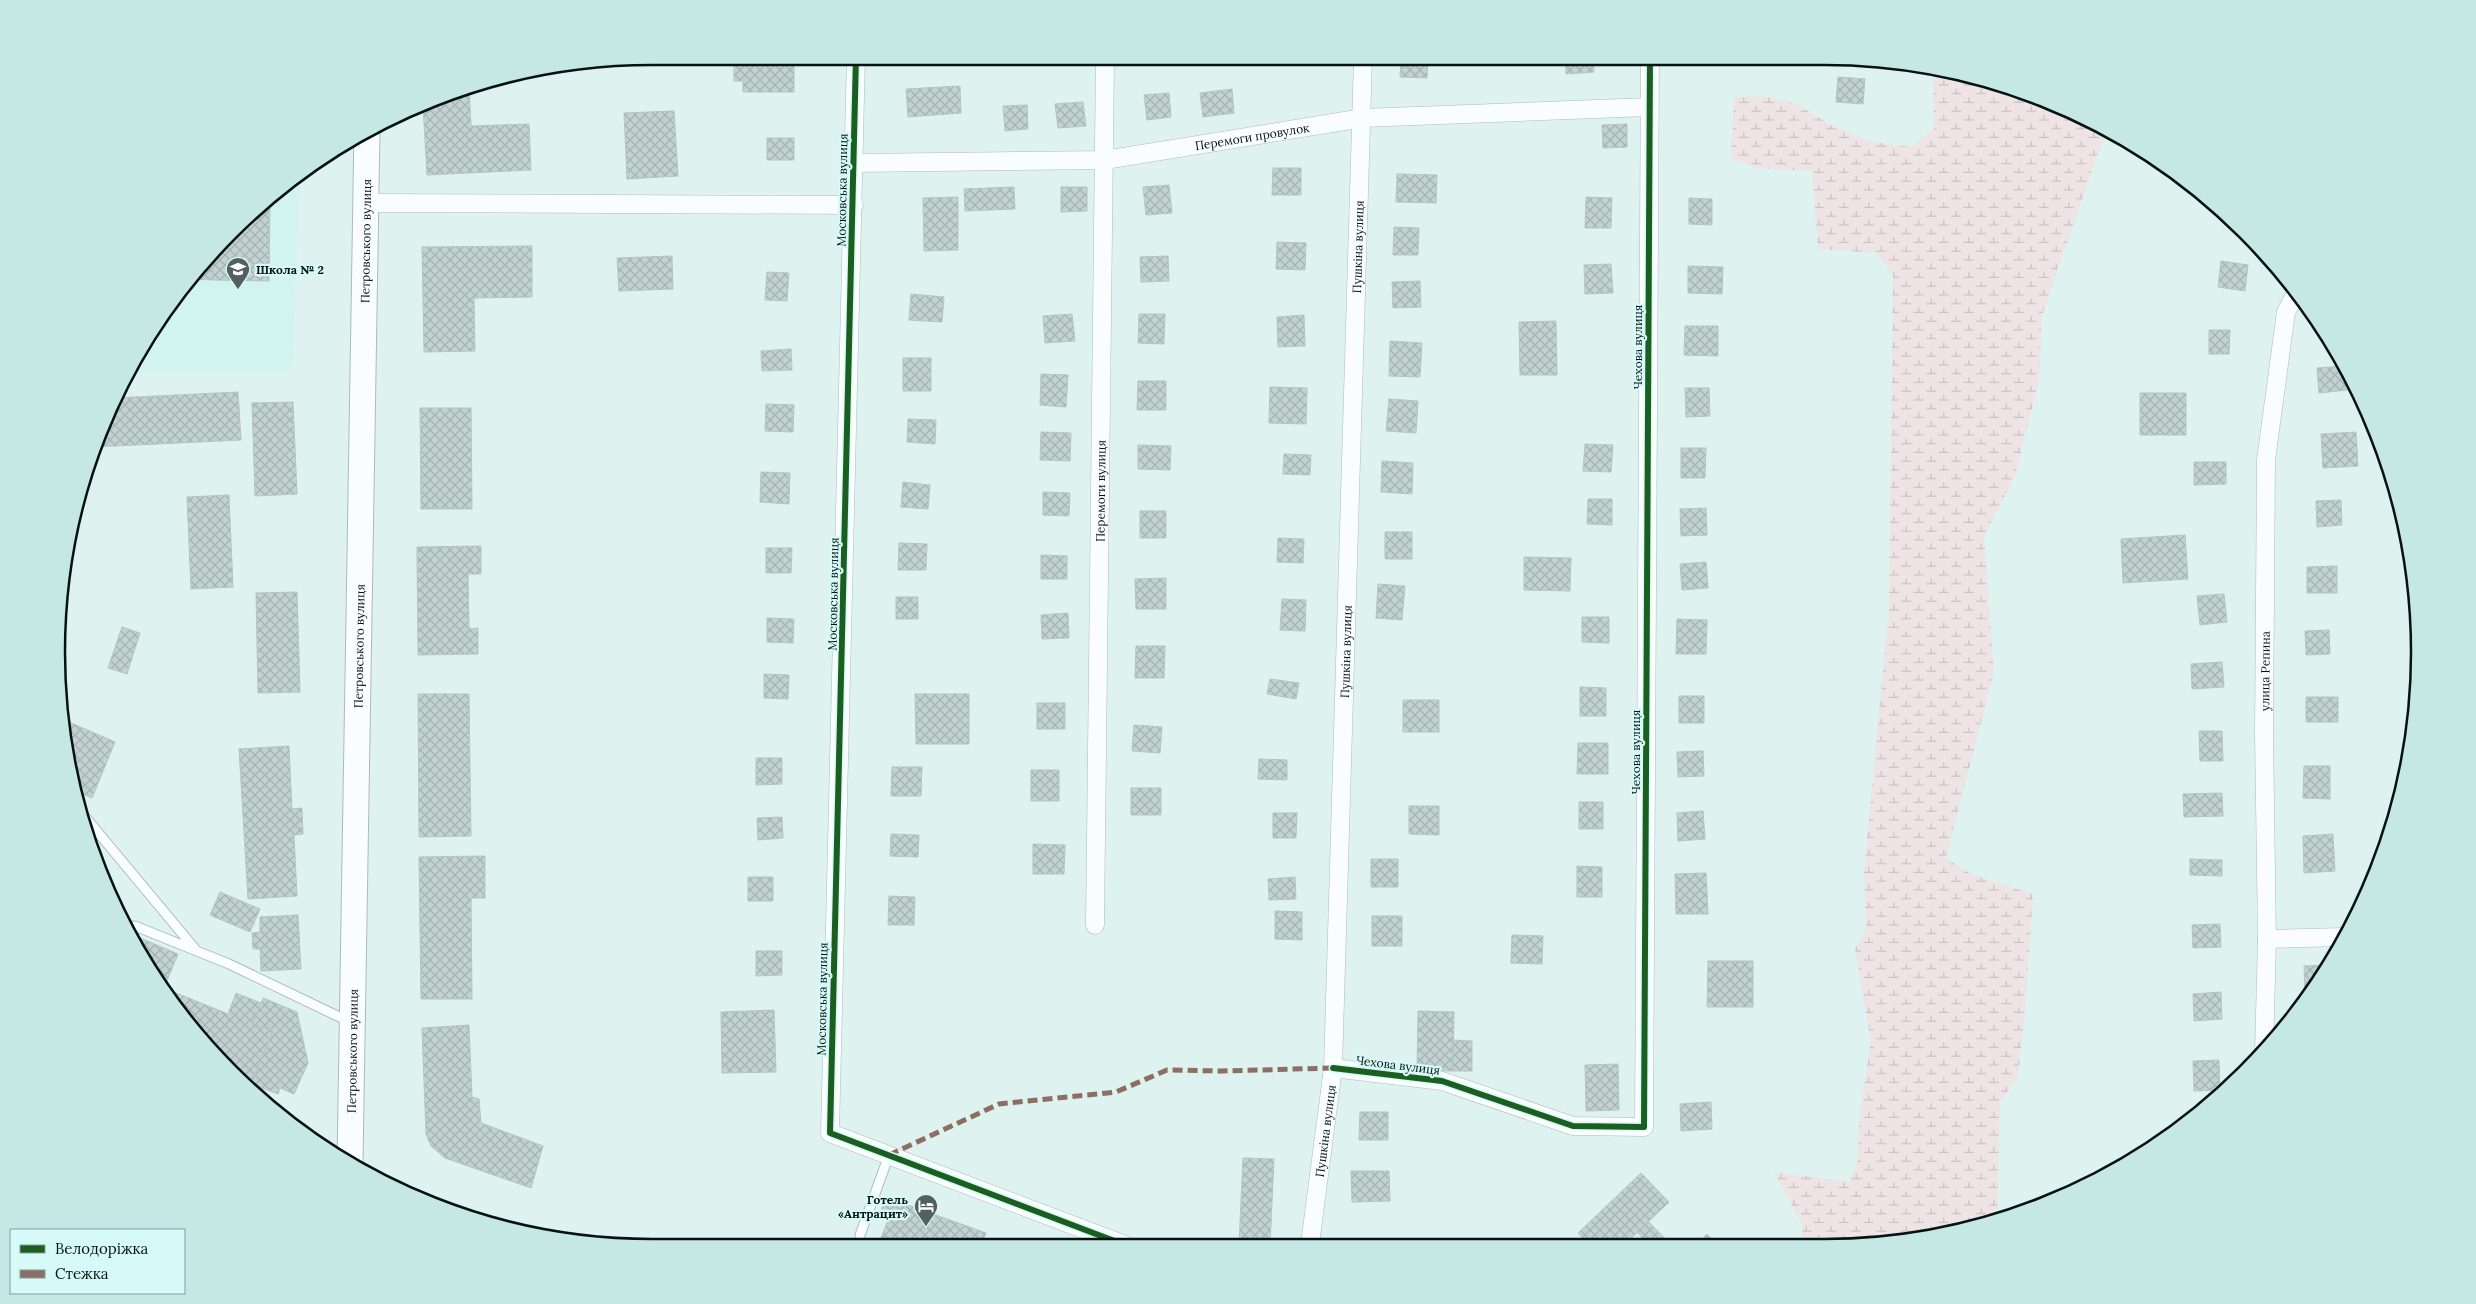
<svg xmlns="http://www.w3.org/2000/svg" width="2476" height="1304" font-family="Lora,serif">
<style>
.built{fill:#d1f4f1}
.wetland{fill:url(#wetland-marsh)}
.building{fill:url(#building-cross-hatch);stroke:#b5c5c3}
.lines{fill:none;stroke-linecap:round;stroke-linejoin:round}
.service-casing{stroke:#acbbba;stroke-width:11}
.minor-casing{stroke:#acbbba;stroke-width:19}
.secondary-casing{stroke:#acbbba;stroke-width:27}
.service{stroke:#fafdfd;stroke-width:9}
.minor{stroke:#fafdfd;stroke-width:18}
.secondary{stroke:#fafdfd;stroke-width:25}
.quiet{stroke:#8d6e63;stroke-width:5;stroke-dasharray:10 5;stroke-linecap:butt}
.cycleway-casing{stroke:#d6faf7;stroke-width:9}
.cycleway{stroke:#1b5e20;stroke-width:6}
.labels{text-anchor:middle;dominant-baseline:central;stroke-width:4.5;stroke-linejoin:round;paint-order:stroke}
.street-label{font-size:12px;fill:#071312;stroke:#d6faf7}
.poi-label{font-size:12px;font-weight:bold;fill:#071312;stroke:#d6faf7;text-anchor:start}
.rim{fill:none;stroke:#071312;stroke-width:2.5}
</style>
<defs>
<pattern id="wetland-marsh" width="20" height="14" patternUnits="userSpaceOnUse" patternTransform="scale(1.25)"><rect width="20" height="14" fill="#eee3e5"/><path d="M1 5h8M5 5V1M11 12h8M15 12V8" fill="none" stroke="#cbc2c3"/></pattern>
<pattern id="building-cross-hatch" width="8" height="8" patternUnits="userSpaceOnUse" patternTransform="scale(1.25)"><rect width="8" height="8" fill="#c2d2d1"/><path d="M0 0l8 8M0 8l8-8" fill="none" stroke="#a5b3b2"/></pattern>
</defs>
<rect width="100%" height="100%" fill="#def2f0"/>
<path class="built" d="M300,172L292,372H130L156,321L204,259L289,180Z"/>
<path class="wetland" d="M1933,69L1978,77L2088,118L2108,130L2097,156L2042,315L2039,380L2015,476L1984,536L1994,672L1946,858L1971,874L2033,894L2025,1013L2018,1076L2000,1103L1997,1217L1902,1243H1803L1802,1224L1774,1172L1850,1182L1857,1163L1860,1112L1871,1041L1855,949L1866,930L1864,871L1889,608L1893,275L1877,253L1818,249L1812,171L1757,168L1731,158L1734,97L1763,96L1797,104L1832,126L1873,142L1911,147L1934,129Z"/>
<path class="building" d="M734,56H794V92H743V81H734Z
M1401,57H1428L1427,78L1400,77Z
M1566,57H1593L1594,72L1566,74Z
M1838,77L1865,79L1863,104L1836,102Z
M469,86L471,126L529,124L531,170L427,175L423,105Z
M960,86L961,113L908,117L906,89Z
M1232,89L1234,113L1203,117L1200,93Z
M1169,93L1171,117L1147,120L1144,95Z
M1083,102L1086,126L1058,128L1055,104Z
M1027,105L1028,129L1005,131L1003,106Z
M674,111L678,176L627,179L624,113Z
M1627,124V147L1603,148L1602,125Z
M767,138H794V160H767Z
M1273,168H1301V195H1272Z
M1397,174L1437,175L1436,203L1396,202Z
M1169,185L1172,213L1146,215L1143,187Z
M1014,187L1015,209L965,211L964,189Z
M1061,187H1087V211L1061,212Z
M270,197L269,281L213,280L214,250Z
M958,197V250L924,251L923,198Z
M1586,197L1612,198L1611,228H1585Z
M1689,198L1712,199V225L1689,224Z
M1394,227L1419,228L1418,255H1393Z
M1277,242L1306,243L1305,270L1276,269Z
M532,246V297L474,298L475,351L424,352L422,247Z
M214,250L213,280L189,279L204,259Z
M672,256L673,289L619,291L617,258Z
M1168,256L1169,281L1141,282L1140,257Z
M2221,261L2248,265L2245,291L2218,287Z
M1611,264L1613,293L1585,294L1584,265Z
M1688,266L1723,267L1722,294L1688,293Z
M767,272L789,273L787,301L765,300Z
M1420,281L1421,307L1393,308L1392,282Z
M911,294L944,297L942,322L909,320Z
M1072,314L1075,341L1045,343L1043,316Z
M1139,314H1165L1164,344L1138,343Z
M1304,315L1305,346L1278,347L1277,317Z
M1556,321L1557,375H1520L1519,322Z
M1685,326H1718V356L1684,355Z
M2209,330H2230L2229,354H2209Z
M1390,341L1422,343L1420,377L1389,376Z
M791,349L792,370L762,371L761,351Z
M903,358H931V391H903Z
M2345,366L2347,390L2319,393L2317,368Z
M1041,374L1068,375L1066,407L1040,405Z
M1138,381H1166V410H1137Z
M1270,387L1307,388L1306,424L1269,423Z
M1685,388H1709L1710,416L1686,417Z
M238,392L241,440L94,447L102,424L115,398Z
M2140,393H2186V435H2140Z
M1389,399L1418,401L1416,433L1386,431Z
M293,402L297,494L255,496L252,403Z
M766,404L794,405L793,432L765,431Z
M420,408H471L472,509H421Z
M908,419L936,420L935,444L907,442Z
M1041,432L1071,433L1070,461L1040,460Z
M2356,432L2358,466L2323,468L2321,434Z
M1585,444L1613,445L1611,472L1583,471Z
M1138,445L1171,446L1170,470L1138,469Z
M1681,448H1706L1705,478H1681Z
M1284,454L1311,455L1310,475L1283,474Z
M1382,461L1413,463L1412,494L1381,492Z
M2194,462H2226V484L2194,485Z
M761,472L790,473L789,504L760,502Z
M903,482L930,485L928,509L901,507Z
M1043,492L1070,493L1069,516L1043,515Z
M229,495L233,587L191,589L187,497Z
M1588,499H1612V525L1587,524Z
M2341,500L2342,525L2317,527L2316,501Z
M1706,508L1707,535L1681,536L1680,509Z
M1140,511H1166V538H1140Z
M1385,532H1412V559H1385Z
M2185,535L2188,579L2123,583L2121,539Z
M1278,538L1304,539L1303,563L1277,562Z
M899,543L927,544L926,570H898Z
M481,546V574H468L469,629L478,628V654L418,655L417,547Z
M766,548H792L791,573H766Z
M1041,555L1067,556V579H1041Z
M1524,557L1571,558L1570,591L1524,590Z
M1706,562L1708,588L1682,590L1680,564Z
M2337,566V593H2307V567Z
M1166,578V609H1136L1135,579Z
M1378,584L1405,586L1402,620L1376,618Z
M297,592L300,692L258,693L256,593Z
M2224,594L2227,622L2200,625L2197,596Z
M896,597H918V619H896Z
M1282,599L1306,600L1305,631L1280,630Z
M1068,613L1069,638L1042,639L1041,615Z
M1582,617H1609V643L1582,642Z
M767,618L794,619L793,643L767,642Z
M1677,619L1707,620L1706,654H1676Z
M122,627L140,633L127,674L108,668Z
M2329,630L2330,654L2306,655L2305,631Z
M1136,646H1165L1164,678H1135Z
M2222,662L2224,687L2192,689L2191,664Z
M764,674L789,675L788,699L764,698Z
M1270,679L1299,683L1296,699L1267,694Z
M1580,687L1606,688V716H1580Z
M418,694H469L471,836L419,837Z
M915,694H969V744H916Z
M1679,696H1704V723H1679Z
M2306,697H2338V722H2306Z
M1403,700H1439V732H1403Z
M1037,703H1065V729H1037Z
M62,719L115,742L92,798L74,790Z
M1134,725L1162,727L1160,753L1132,751Z
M2199,731H2222L2223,761H2200Z
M1578,743H1608V774H1577Z
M289,746L292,809L302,808L303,834L294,835L297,896L248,899L239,749Z
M1703,751L1704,776L1678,777L1677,752Z
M756,758H782V784L756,785Z
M1259,759L1287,760V780L1258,779Z
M2304,766H2330V799L2303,798Z
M892,767H922L921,796H891Z
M1031,770H1059V801H1031Z
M1131,788H1161V815H1131Z
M2222,793L2223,816L2184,817L2183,794Z
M1579,802H1603V829H1579Z
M1409,806H1439V835L1409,834Z
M1703,811L1705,839L1678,841L1677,813Z
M1273,813H1297L1296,838H1273Z
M782,817L783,838L758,840L757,818Z
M891,834L919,835L918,857L890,856Z
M2333,834L2335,871L2304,873L2303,836Z
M1033,844L1065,845L1064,874H1033Z
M485,856V898H471L472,999H421L419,857Z
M1371,859H1398V887H1371Z
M2190,859L2222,860V876L2190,875Z
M1577,866L1602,867V897H1577Z
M1706,873L1708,914H1676L1675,874Z
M748,877H773V901H748Z
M1295,877L1296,899L1269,900L1268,879Z
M220,892L260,909L250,932L210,915Z
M889,896L915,897L914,925H888Z
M1275,911L1302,912V940L1275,939Z
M298,915L301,969L261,971L260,949H253L252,933L260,932V917Z
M1372,916H1402V946H1372Z
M2220,924L2221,947L2193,948L2192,925Z
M133,935L178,954L164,988L228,1014L236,993L261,1003L253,1023L273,1031L251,1084L231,1073L157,983L132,940Z
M1512,935L1543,936L1542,964L1511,963Z
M756,951H782V975L756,976Z
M1708,961H1753V1007H1707Z
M2325,965L2307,993H2305L2304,966Z
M2221,992L2222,1019L2194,1021L2193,994Z
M263,998L297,1012L308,1063L294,1094L280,1088L278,1094L251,1084L273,1031L253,1023Z
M774,1010L776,1072L722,1073L721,1012Z
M1418,1011L1454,1012L1453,1071L1417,1070Z
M469,1025L472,1097L479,1099L481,1123L543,1146L531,1188L445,1158L431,1146L426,1134L422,1028Z
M1453,1040L1472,1041V1071H1453Z
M2219,1060L2220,1090L2194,1091L2193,1061Z
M1618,1064L1619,1110L1586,1111L1585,1065Z
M1711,1102L1712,1129L1681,1131L1680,1104Z
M1360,1112H1388V1140H1359Z
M1243,1158L1274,1159L1270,1245H1239Z
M1351,1171H1389L1390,1201L1352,1202Z
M1641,1173L1669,1202L1626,1243L1588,1244L1578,1233Z
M886,1197L986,1233L981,1245L878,1246L888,1220L879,1216Z
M1649,1222L1669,1243H1647L1637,1232Z
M1707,1234L1716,1243H1698Z"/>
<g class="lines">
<g class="service-casing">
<path id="service" d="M76,806L195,949
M124,927L135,926L229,964L350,1022
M860,1235L889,1155"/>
</g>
<g class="minor-casing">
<g id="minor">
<path d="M856,56L830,1133L1125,1245"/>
<path id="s1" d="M855,163L1105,160L1363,118L1649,107"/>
<path d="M367,203L854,205"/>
<path id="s2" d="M1095,925L1105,57"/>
<path d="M2267,939L2344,937"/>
<path id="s3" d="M2264,1052L2267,939L2264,734L2266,460L2286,312L2296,293"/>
<path d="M1333,1068L1442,1081L1573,1126L1644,1127L1650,57"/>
<path id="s4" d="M1310,1244L1333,1068L1363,57"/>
</g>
</g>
<g class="secondary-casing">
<g id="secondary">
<path id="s5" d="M350,1162L367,130"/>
</g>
</g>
<use href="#service" class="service"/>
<use href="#minor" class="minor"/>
<use href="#secondary" class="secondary"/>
<path class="quiet" d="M889,1155L999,1104L1116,1092L1167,1070L1222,1071L1333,1068"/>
<g class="cycleway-casing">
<path id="cycleway" d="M856,56L830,1133L1125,1245
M1333,1068L1442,1081L1573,1126L1644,1127L1650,57"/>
</g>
<use href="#cycleway" class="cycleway"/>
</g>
<defs>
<g id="school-pin" transform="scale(1.25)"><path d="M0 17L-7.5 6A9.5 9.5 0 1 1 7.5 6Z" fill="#526160" stroke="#d6faf7"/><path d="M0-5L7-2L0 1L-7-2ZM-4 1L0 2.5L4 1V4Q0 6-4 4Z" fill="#fff"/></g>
<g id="hotel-pin" transform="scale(1.25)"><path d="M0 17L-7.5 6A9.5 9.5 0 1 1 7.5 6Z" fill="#526160" stroke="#d6faf7"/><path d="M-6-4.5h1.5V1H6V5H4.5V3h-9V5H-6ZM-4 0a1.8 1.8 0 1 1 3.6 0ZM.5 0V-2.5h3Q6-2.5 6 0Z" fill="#fff"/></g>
</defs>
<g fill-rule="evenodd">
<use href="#school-pin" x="238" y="269"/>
<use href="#hotel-pin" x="926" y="1206"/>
</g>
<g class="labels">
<g class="street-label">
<text stroke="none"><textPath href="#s1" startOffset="399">Перемоги провулок</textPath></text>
<text transform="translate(842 190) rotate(-89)">Московська вулиця</text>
<text stroke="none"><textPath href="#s5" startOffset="921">Петровського вулиця</textPath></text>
<text stroke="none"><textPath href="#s4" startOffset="999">Пушкіна вулиця</textPath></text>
<text transform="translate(1637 347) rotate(-90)">Чехова вулиця</text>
<text stroke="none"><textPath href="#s2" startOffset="434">Перемоги вулиця</textPath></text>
<text transform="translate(833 594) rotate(-89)">Московська вулиця</text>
<text stroke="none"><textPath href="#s5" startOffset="516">Петровського вулиця</textPath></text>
<text stroke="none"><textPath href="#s4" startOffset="594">Пушкіна вулиця</textPath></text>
<text stroke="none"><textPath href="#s3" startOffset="381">улица Репина</textPath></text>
<text transform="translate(1635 752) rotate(-90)">Чехова вулиця</text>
<text transform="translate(822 999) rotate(-89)">Московська вулиця</text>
<text stroke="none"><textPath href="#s5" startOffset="111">Петровського вулиця</textPath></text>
<text transform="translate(1398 1065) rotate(7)">Чехова вулиця</text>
<text stroke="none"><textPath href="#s4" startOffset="114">Пушкіна вулиця</textPath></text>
</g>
<g class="poi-label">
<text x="256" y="269">Школа № 2</text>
<text x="908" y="1199" text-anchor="end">Готель<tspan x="908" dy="14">«Антрацит»</tspan></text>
</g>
</g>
<path d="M0 0H2476V1304H0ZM652 65H1824A587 587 0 0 1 2411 652V652A587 587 0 0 1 1824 1239H652A587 587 0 0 1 65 652V652A587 587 0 0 1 652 65Z" fill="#c5e8e5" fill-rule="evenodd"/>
<path class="rim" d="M652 65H1824A587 587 0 0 1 2411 652V652A587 587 0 0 1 1824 1239H652A587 587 0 0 1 65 652V652A587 587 0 0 1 652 65Z"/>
<rect x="10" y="1229" width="175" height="65" fill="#d6faf7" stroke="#839e9b"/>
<rect x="20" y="1245" width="25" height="8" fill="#1b5e20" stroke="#839e9b"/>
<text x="55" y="1254" font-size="15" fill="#071312">Велодоріжка</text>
<rect x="20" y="1270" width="25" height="8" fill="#8d6e63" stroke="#839e9b"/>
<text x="55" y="1279" font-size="15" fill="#071312">Стежка</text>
</svg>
